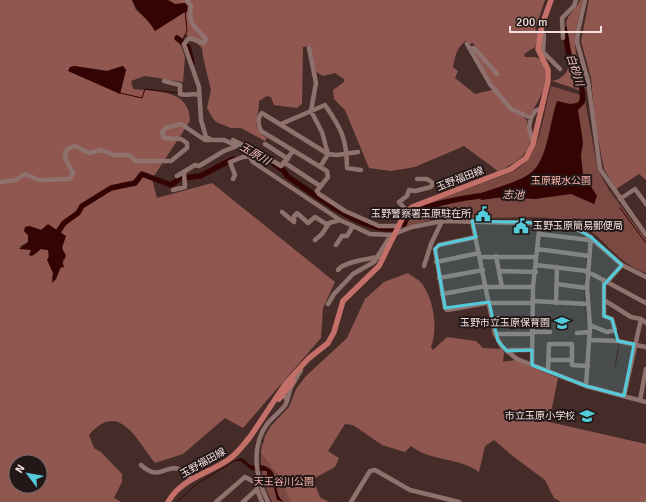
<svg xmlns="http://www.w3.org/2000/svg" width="646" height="502" font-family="Signika,'Noto Sans JP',sans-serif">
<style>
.green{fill:#7b4842}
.forest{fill:#8f5750;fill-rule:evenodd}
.water{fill:#340404}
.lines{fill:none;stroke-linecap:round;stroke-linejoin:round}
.stream{stroke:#340404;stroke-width:1}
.river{stroke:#340404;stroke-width:5.5}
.minor{stroke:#8f726e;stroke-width:4.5}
.major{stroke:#c47069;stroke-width:5.5}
.marked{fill:#53cbda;fill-opacity:0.2;stroke:#53cbda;stroke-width:3;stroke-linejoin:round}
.labels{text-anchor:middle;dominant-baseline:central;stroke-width:4;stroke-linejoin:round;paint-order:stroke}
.street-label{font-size:10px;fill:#f1e0de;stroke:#231817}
.park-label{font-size:10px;fill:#fab3aa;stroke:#231817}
.poi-label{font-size:10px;fill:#f1e0de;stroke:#231817;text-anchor:end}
.water-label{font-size:11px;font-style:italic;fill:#fac3bc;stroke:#231817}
</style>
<rect width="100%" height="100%" fill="#452c29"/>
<path class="green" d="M551,86L584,96L598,170L609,190L646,240V273C626,267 612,250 598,237C571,211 522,218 488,218L487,211H478V218H438L405,227L403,225L404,218L411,210L512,172C542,157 542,116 551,86Z
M262,443L269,445L317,488L320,497L330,502H272C262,482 259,465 262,443Z"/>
<path class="forest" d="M0,0H132L136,10L150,22L187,12L185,3L175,4L168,0H545L535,29L539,33L535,47L524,54L525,57H535L540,59C553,77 540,99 530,115L523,113L524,118L527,120C527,126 530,132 530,139C529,156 512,165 498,171L464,146L415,167L391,171L369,168L345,110L334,99L333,90L344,82V79L335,73L323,76L316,72L310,46L303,47L302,104L297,108L274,105L271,97L267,96L259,101C259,120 249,126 267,138L265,141L241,128H231L216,122L212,117L207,108L211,90L203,57L202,48L186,34L180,42L185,57L183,82L145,76L131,81L133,89C157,92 190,89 190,121L152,179L157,198L212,183L335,282L323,308L321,338L243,428L225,418L183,454L155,463C136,439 119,400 89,435L94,448L101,452L122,474V482L114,498L121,502H0ZM466,41L470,44L473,43L476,48L474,52L490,83L496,89L475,94L455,78L458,71L453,67C455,57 457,46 466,41ZM74,66L107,71L123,66L126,70L120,93L78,75L73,72ZM29,226L41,230L46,228L63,243L62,248L66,256L56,279H52L53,273L49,262L48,250L41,249L34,255L31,253V250L19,247L28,242V235L24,231ZM16,462H40V486H16Z
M580,0H582V3C578,20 573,36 576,53C579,67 587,78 585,92L552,81C579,76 569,41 566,23C568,13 577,9 580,0Z
M589,0H646V180L639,174L616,189L604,169L595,122L591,78L581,41Z
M408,273C413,277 420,280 423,285C434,302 438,328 431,347L433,350L447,337L476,341L483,348L501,349L504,352L503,362L515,360L558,378L549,422L646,444V502H561L554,498L545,480L514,457L494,440L485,446L479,472C459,457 431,462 411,446L405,452L382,445L353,425L345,424L328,451L339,458L335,467L311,480L320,498L328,502H291L278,475L261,453L265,436L270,427L289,407L296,389L306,376L347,338L365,299L384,282Z"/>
<path class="water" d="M132,0H168L175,4L185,3L188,6L187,12H185L155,31C147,17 138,14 132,0Z
M74,66L107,71L123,66L126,70L120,94L68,71L70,67Z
M557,101L570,104L583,102L578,110L583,142L581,156L583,174L597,196L594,204L571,194L535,199L504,197L481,200L479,194C494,188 521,182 533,171C548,157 550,120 557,101Z
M48,224L66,236L62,248L66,256L62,261L64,267L60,268L56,279L52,283L53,273L47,260L49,256L48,250L41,249L32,256L29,255L31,250L19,249L28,242V235L24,231L25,227L29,226L41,230Z
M240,458C245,459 247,463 251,465C256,467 262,464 267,467C281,474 271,493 284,502L277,500L272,479L267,476V471L251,470L241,461H235Z"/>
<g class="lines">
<path class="stream" d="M182,41L187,31L185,11
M120,93L142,98L145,89L179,93
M620,208L646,243
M586,269L587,258
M585,281L586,274
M585,290V303
M585,306L587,317
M609,334L616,339
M615,367L619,344
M177,502L195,485L236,460"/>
<path class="river" d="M564,29C566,37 567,46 569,54C574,72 585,82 582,102L577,107
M177,38L188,47L192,63
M274,164L284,171L287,176C313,194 361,231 393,229
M404,224L409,214C434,203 460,198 487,195
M56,235L64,223L78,213L82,206L111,188L135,183L142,174L171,185L181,178L200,176L233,159"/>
<path class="minor" d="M187,0L191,6C188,26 195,26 206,39L204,43L189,38L184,44L199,87L201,120L206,137L210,139
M585,0L578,31L577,42L588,81L600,169L646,235
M541,29L544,36L543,52L560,69
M563,38L562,18L574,6L576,0
M467,44L490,84L511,109L531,118L535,111L542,108
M309,48L316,83L311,111L322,132L328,154L320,167
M470,49L474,48L497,74
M164,81L180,85V94C186,96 193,93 199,95
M531,118L529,127L533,144
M281,124L325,105C341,128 347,139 347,168L361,170
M233,140L265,156L281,166L293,151
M265,144L288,159
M358,152L337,155L328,154L265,115L262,113C257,117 258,125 261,131L327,171L328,177L317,191L319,194L345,211L379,226H398
M285,163L320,186
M177,176L195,165L199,166L224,151L237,146
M233,179L235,175L230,162L243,157L251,156L254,151
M0,182L16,180L25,174L39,180L70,179L73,173C68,163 57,150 75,146L89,153L101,150L114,155H129L136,161H171L187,148V143L181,139L164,138L162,132L166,128L181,124L205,140H224L237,146L247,152L253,162L340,220L370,234L391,235L412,227L442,221L564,224L585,233L622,265L646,277
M173,190L185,187L184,172
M620,199L635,189L646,204
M407,211L399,202L407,196L409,190L415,191L431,187L433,183L427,179H417
M282,212L294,222V216L297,213L308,223L315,217L328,225
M472,221L495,334L502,347L517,359L586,386L646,402
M539,234L589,240L591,237
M476,237L439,245L435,249L445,308L447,310L487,303H533
M315,240L322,234L329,223L340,220
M336,245L342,236H347L353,226
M537,249L589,256
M496,256L502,287
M480,257H536
M436,262L479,253
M536,265L587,271
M424,266L431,244L442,221
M338,270C343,262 368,259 378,257
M499,271L536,272
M587,273L592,274L646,303
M439,278L483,270
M604,280V300L631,317L641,319L646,323
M607,282L622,265
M556,284L587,288
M486,287H533
M442,294L486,286
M533,301L587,304
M556,303L557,267
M328,304L334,294L353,274L374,262L391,235
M492,318L533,319
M590,325L607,332L615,330L612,319L604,316V300
M532,332H550
M577,333L590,332
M495,334H532
M590,340L618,341L646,347
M507,351L511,350H532
M549,360H572
M532,365L533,287L540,222
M548,371L549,344H572V365L588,366
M586,386L590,326L587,288L591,237
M624,396L641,319
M640,400L646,369
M287,401L291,387L301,370
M141,465C159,482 165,464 179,469C184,471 188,476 192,479
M216,502L245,477L254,482L262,502
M243,502L256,490
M268,502C256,478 250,448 267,424C273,417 281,411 286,404L287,399L280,393
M351,502L370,471L375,470L410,490L459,502"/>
<path class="major" d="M279,399L293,381
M248,440L286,383L308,359L328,343L334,332L343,301L379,266L405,213L412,207L511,169L526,158L533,144L548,81V70L538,49L542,25L551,0
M168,502C181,479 207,474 228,460C237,454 243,446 249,438"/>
</g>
<path class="marked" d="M472,221L555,223L572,226L591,237L622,265L604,285V316L612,319L618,341L634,344L624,396L586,386L532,365V350L507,351L498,341L489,302L445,308L435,249L439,245L476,237Z"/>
<defs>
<g id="civic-bare" transform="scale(1.2)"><path d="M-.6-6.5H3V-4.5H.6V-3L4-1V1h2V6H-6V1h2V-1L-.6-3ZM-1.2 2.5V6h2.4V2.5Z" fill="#53cbda" stroke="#231817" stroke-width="2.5" paint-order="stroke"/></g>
<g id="school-bare" transform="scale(1.2)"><path d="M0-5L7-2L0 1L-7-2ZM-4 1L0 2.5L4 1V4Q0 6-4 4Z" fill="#53cbda" stroke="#231817" stroke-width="2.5" paint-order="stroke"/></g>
</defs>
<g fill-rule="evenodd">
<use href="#civic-bare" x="483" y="214"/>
<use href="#civic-bare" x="521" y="226"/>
<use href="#school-bare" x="562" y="323"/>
<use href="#school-bare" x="587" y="416"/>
</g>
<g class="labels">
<g class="street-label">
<text transform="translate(460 179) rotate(-21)">玉野福田線</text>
<text transform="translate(203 463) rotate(-29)">玉野福田線</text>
</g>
<g class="park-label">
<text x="561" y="181">玉原親水公園</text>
<text x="284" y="482">天王谷川公園</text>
</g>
<g class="poi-label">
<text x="471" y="214">玉野警察署玉原駐在所</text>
<text x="533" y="226" text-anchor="start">玉野玉原簡易郵便局</text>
<text x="550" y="323">玉野市立玉原保育園</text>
<text x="575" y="416">市立玉原小学校</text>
</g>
<g class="water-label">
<text transform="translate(575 70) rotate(72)">白砂川</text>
<text transform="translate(255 154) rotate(30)">玉原川</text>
<text transform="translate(513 195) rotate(1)">志池</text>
</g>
</g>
<g transform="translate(28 474) rotate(302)"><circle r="19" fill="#231817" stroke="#756867"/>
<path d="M0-3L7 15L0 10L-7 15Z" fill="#53cbda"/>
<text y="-6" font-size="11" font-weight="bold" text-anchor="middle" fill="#f1e0de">N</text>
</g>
<path d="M510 26v6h91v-6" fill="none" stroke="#f1e0de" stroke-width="2"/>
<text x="516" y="26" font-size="12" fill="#f1e0de" stroke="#231817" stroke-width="3" paint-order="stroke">200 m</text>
</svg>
